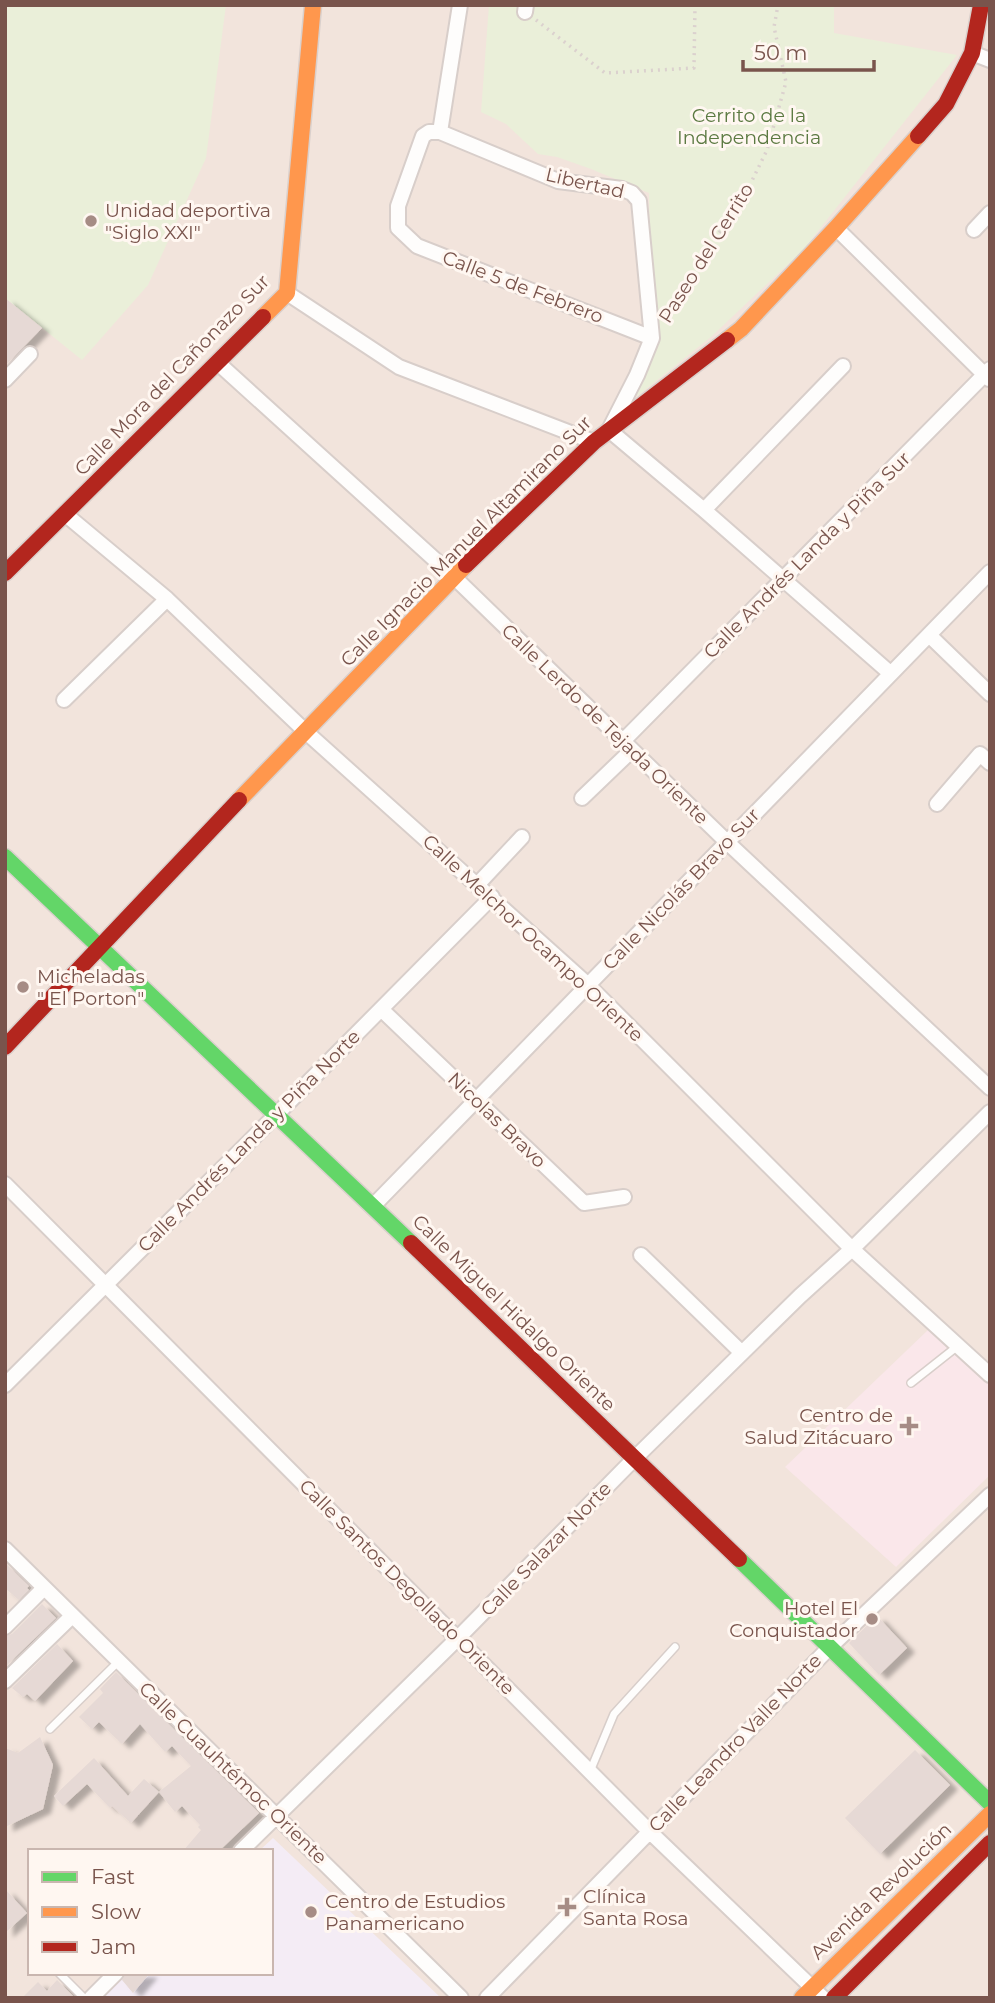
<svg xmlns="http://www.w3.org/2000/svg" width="995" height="2003" font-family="Montserrat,sans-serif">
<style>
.residential{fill:#f2e4dc;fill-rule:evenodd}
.education{fill:#f4ecf5}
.medical{fill:#fae7ea}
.green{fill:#eaefd9}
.building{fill:#e6d9d5;filter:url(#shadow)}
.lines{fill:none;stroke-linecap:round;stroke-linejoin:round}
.lane-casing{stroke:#d8ceca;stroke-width:10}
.street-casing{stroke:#d8ceca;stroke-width:18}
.fast-casing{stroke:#dad0cc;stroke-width:19}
.slow-casing{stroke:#dad0cc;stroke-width:19}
.jam-casing{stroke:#dad0cc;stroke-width:19}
.path{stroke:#dbd1ce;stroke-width:3.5;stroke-dasharray:2 5;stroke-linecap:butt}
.lane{stroke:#fefdfc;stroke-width:7}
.street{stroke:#fefdfc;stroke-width:14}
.fast{stroke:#63d668;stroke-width:16}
.slow{stroke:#ff974d;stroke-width:16}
.jam{stroke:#b3261e;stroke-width:16}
.poi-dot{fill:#a68c85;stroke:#fff7f1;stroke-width:2.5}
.labels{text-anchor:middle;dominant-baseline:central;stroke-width:6;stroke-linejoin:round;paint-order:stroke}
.park-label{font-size:19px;fill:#5b7941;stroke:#fff7f1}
.street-label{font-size:19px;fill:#79544c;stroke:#fff7f1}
.poi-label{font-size:19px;fill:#79544c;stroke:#fff7f1;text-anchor:start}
</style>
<defs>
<filter id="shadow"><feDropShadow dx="8" dy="4.5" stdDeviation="2" flood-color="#0004"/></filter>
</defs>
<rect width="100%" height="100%" fill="#f9f3ee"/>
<path class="residential" d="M5,5H990V1998H5ZM30,1851H271V1973H30Z"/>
<path class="education" d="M273,1838L441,1998H99L123,1973H271V1851H259Z"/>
<path class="medical" d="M929,1329L990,1385V1475L896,1567L785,1467Z"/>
<path class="green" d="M5,5H226L206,158L148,285L82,360L5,298Z
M489,5H834V33L957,55L803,250L712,336L636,397L660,340L652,338L649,193L591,169L557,157L538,154L506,124L481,112Z"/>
<path class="building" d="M5,298L42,328L5,366Z
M5,1563L29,1586L27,1588L29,1590L19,1600L5,1588Z
M42,1604L56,1618L5,1667V1636L12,1634Z
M877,1616L907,1648L879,1675L849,1643Z
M57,1644L73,1661L35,1701L27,1694L23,1697L12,1688Z
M116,1672L259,1813L219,1851H183L201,1830L198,1827L200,1825L182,1806L175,1812L159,1792L191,1766L172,1746L165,1752L140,1724L122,1744L99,1722L92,1729L79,1717L103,1693L100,1689Z
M40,1737L53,1765L43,1809L5,1827V1748L18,1753Z
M915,1750L950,1785L880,1854L845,1818Z
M94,1758L128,1796L144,1779L159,1792L131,1823L112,1806L110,1808L87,1784L63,1806L54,1796Z
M5,1889L27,1913L5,1933Z
M125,1973H150L133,1993L122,1980Z
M57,1980L75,1998H22L38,1982L47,1991Z"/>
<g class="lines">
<g class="lane-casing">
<path id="lane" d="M911,1383L959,1345
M50,1729L119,1661
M591,1769L614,1714L675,1647
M59,1973L84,1998"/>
</g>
<g class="street-casing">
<path id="street" d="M525,12L526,5
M972,53L990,60
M440,132L460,5
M836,228L989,379
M974,230L990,213
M287,293L399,367L594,442
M652,338L417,246L398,228V206L423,136L429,132H440L558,181L622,189L632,193L639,201L652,338L637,375L609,430L704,510L890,673
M218,363L454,577L727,842L990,1088
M5,380L30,354
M704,510L843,366
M65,514L167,599L305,731L588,985L852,1249L990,1375
M929,635L990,694
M64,700L167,599
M623,741L990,369
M582,798L632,750
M937,804L980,754L990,763
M478,884L522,837
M381,1009L584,1203L624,1197
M5,1184L649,1831L823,1998
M373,1206L990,572
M641,1255L742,1353
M5,1385L276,1115L492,897
M5,1549L461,1998
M5,1627L44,1588
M5,1681L72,1616
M241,1851L458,1638L634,1459L800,1296L852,1249L990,1112
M91,1998L116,1973
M487,1998L829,1648L990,1495"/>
</g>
<g class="fast-casing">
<path id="fast" d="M5,857L411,1243
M739,1559L990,1803"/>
</g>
<g class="slow-casing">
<path id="slow" d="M263,317L287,293L313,5
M727,340L741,329L836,228L918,136
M239,800L466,565
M802,1998L990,1814"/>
</g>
<g class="jam-casing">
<path id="jam" d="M918,136L946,104L972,53L981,5
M466,565L594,442L727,340
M5,573L263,317
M5,1047L239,800
M411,1243L739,1559
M834,1998L990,1843"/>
</g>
<path class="path" d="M536,20L605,73L694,68L695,5
M666,315L704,254L742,201L767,150L786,82L774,27L778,5"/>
<use href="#lane" class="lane"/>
<use href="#street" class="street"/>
<use href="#fast" class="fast"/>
<use href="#slow" class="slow"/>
<use href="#jam" class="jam"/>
</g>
<g class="poi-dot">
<circle cx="91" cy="221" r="7"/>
<circle cx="23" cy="987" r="7"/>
<path d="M905.5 1415.5h7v7h7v7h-7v7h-7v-7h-7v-7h7z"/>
<circle cx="872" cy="1619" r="7"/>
<path d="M563.5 1896.5h7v7h7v7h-7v7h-7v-7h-7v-7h7z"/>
<circle cx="311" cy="1912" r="7"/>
</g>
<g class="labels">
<g class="park-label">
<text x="749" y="115">Cerrito de la<tspan x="749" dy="22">Independencia</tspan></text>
</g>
<g class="street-label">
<text transform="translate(585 183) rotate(13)">Libertad</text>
<text transform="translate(706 253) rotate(-58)">Paseo del Cerrito</text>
<text transform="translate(523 287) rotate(21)">Calle 5 de Febrero</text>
<text transform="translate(172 375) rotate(-46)">Calle Mora del Cañonazo Sur</text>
<text transform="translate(466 541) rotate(-45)">Calle Ignacio Manuel Altamirano Sur</text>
<text transform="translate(807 555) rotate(-45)">Calle Andrés Landa y Piña Sur</text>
<text transform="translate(605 724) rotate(44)">Calle Lerdo de Tejada Oriente</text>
<text transform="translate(681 889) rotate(-46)">Calle Nicolás Bravo Sur</text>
<text transform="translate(533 938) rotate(43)">Calle Melchor Ocampo Oriente</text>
<text transform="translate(497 1120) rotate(44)">Nicolas Bravo</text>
<text transform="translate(249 1141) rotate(-45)">Calle Andrés Landa y Piña Norte</text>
<text transform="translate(514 1313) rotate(44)">Calle Miguel Hidalgo Oriente</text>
<text transform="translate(546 1549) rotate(-46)">Calle Salazar Norte</text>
<text transform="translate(407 1587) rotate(45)">Calle Santos Degollado Oriente</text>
<text transform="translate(735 1743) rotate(-46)">Calle Leandro Valle Norte</text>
<text transform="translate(233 1773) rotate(44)">Calle Cuauhtémoc Oriente</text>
<text transform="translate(881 1891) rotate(-44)">Avenida Revolución</text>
</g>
<g class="poi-label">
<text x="105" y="210">Unidad deportiva<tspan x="105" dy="22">"Siglo XXI"</tspan></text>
<text x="37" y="976">Micheladas<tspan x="37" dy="22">" El Porton"</tspan></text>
<text x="893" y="1415" text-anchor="end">Centro de<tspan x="893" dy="22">Salud Zitácuaro</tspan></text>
<text x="858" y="1608" text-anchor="end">Hotel El<tspan x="858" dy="22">Conquistador</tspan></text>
<text x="583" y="1896">Clínica<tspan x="583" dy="22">Santa Rosa</tspan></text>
<text x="325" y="1901">Centro de Estudios<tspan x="325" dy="22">Panamericano</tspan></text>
</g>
</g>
<rect width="995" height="2003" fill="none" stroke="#79544c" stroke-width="14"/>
<rect x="28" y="1849" width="245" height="126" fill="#fff7f1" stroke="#c9b6af" stroke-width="2"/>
<rect x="42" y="1872" width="35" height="10" fill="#63d668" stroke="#c9b6af" stroke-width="2"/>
<text x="91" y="1884" font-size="21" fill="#79544c">Fast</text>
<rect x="42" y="1907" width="35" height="10" fill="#ff974d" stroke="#c9b6af" stroke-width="2"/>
<text x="91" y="1919" font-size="21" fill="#79544c">Slow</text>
<rect x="42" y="1942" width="35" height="10" fill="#b3261e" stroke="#c9b6af" stroke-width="2"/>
<text x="91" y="1954" font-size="21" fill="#79544c">Jam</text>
<path d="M743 60v10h131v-10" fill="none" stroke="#79544c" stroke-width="3.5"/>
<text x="754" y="60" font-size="21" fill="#79544c" stroke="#fff7f1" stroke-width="5" paint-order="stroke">50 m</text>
</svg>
